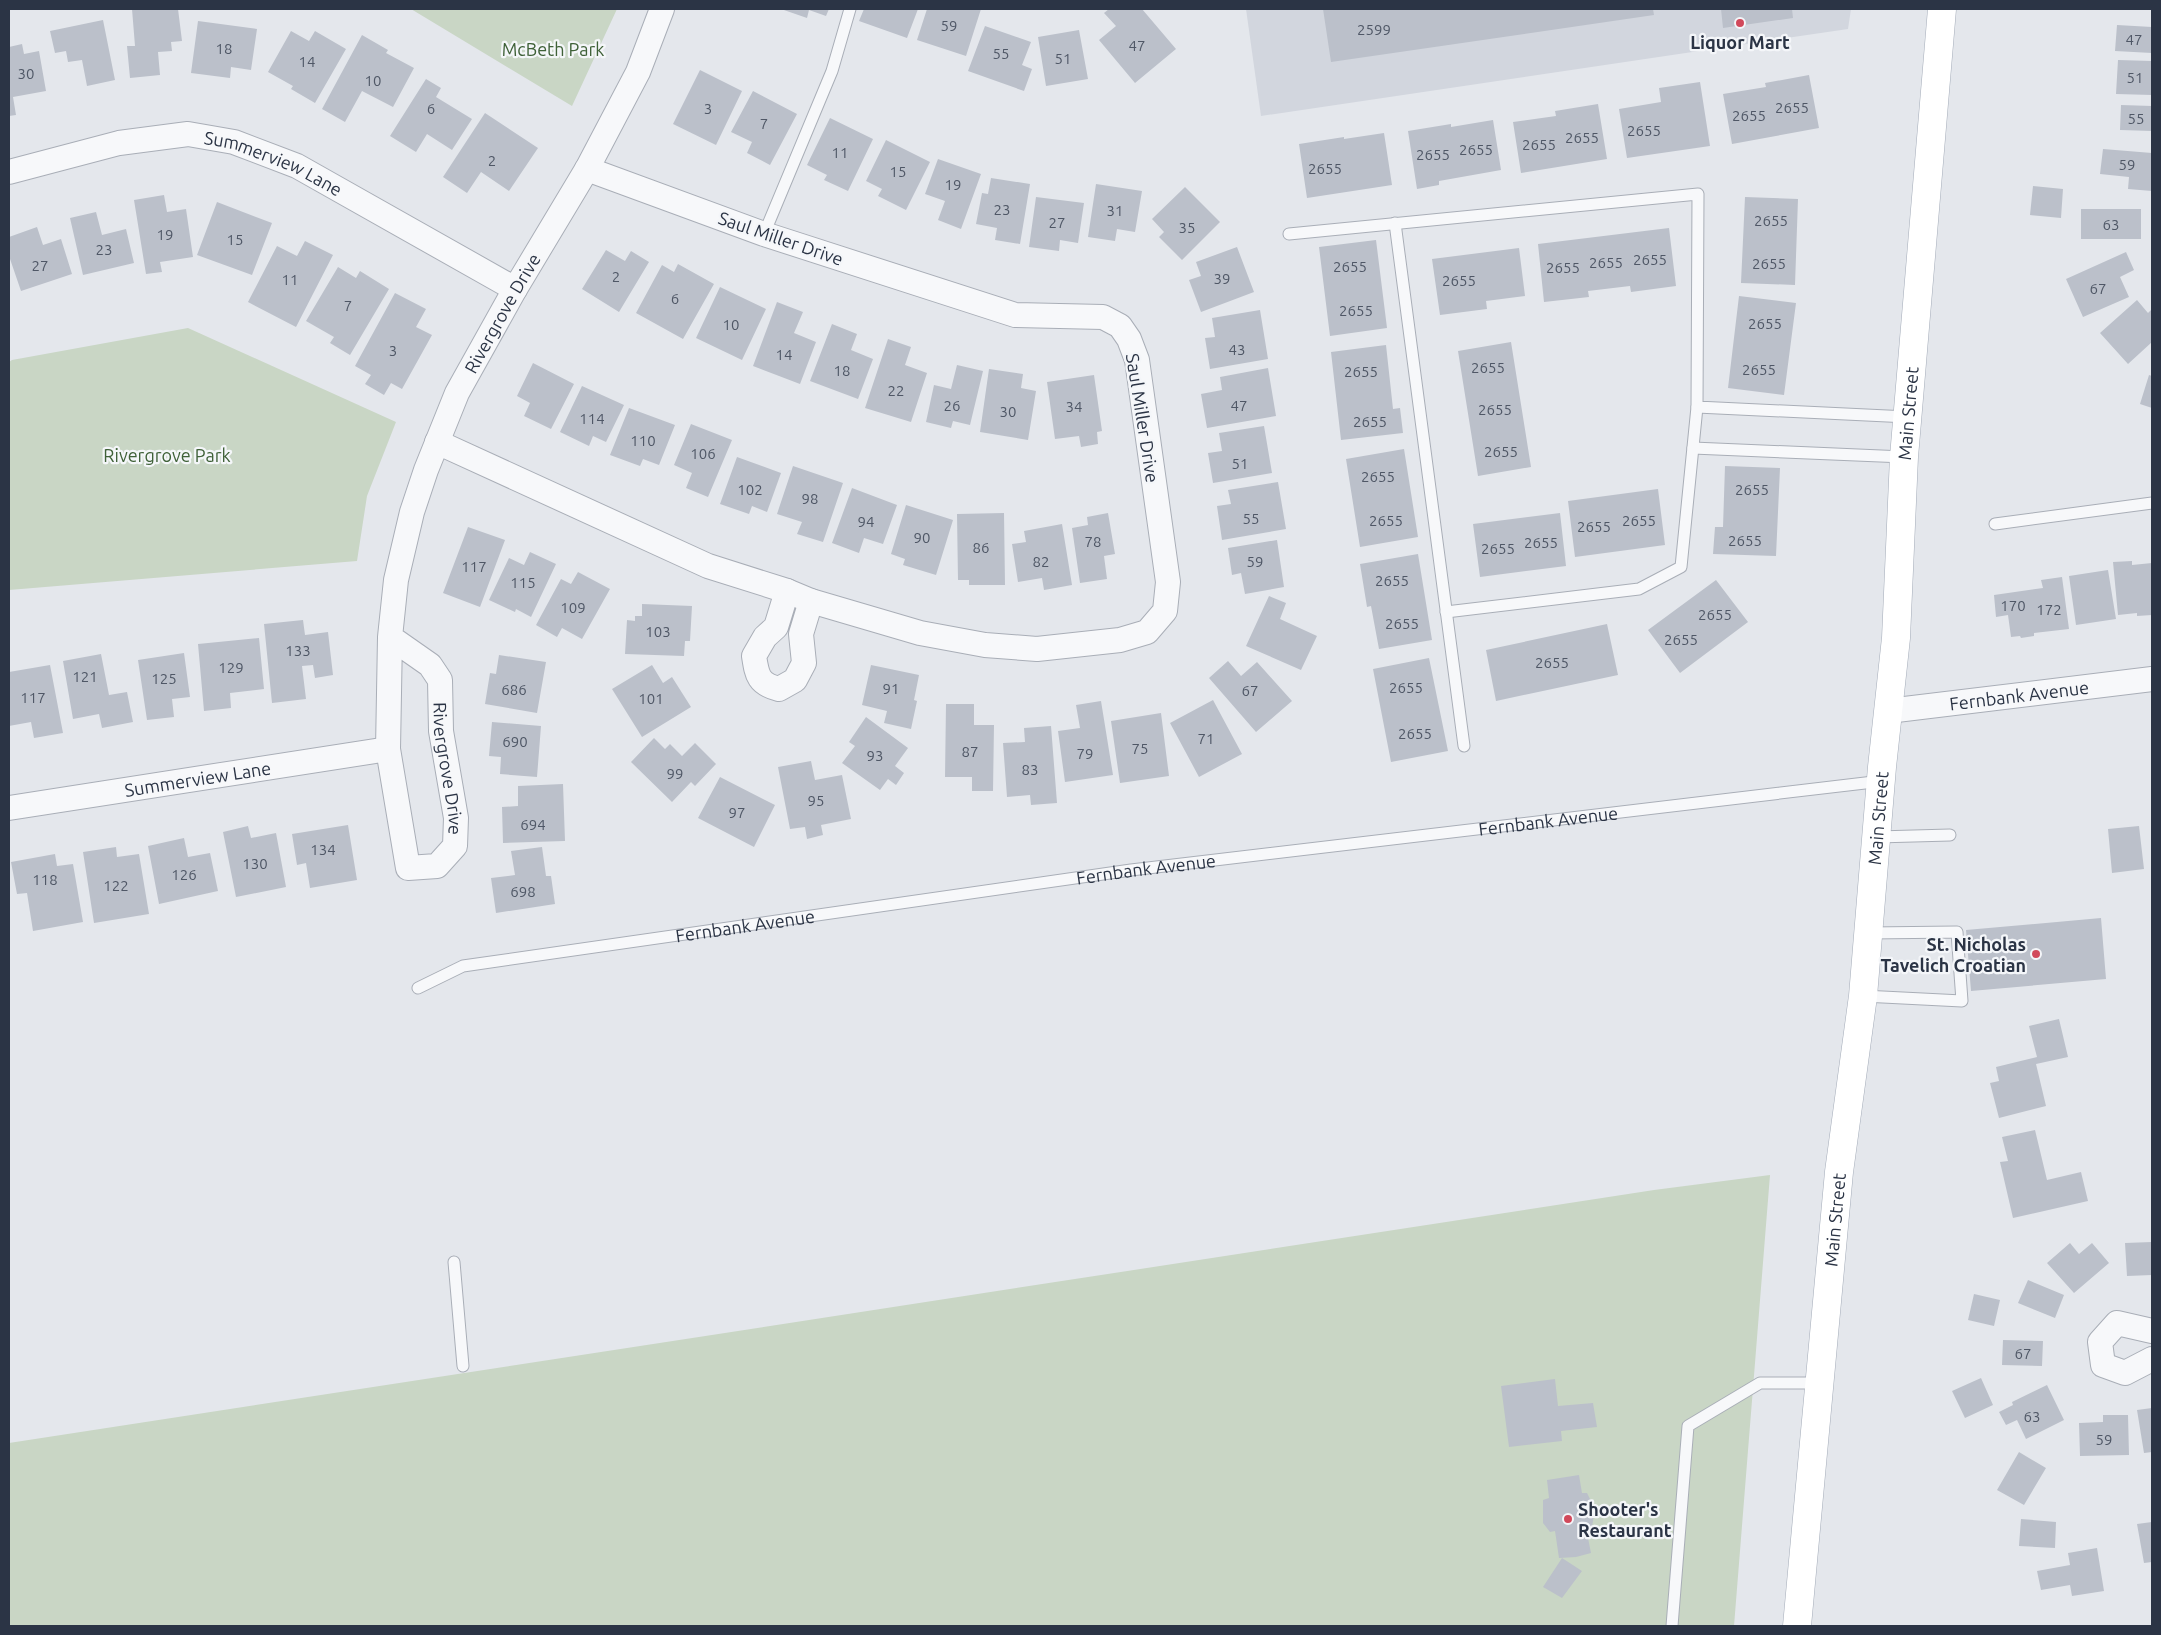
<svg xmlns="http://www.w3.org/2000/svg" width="2161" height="1635" font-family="Ubuntu,sans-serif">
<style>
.built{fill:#d2d6de}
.green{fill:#c9d6c5}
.building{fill:#bbc0ca}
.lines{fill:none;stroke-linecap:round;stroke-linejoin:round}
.lane-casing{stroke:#a9aeb7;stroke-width:13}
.street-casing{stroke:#a9aeb7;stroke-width:26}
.primary-casing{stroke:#a3abb8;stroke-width:29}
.lane{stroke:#f7f8fa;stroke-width:11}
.street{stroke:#f7f8fa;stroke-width:24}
.primary{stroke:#fff;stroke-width:28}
.poi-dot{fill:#d1495b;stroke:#f4f6f9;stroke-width:2}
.labels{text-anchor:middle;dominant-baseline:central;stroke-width:4.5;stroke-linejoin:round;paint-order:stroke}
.number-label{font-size:15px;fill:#4f5766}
.poi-label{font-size:18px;font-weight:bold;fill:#2b3445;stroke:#f4f6f9}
.park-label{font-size:18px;fill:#3f6138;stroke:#f4f6f9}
.street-label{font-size:18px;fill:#2b3445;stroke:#f4f6f9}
</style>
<rect width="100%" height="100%" fill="#e4e7ec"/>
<path class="built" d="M1246,9H1851L1848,29L1261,116Z"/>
<path class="green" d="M411,9H617L572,106Z
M188,328L396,422L367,496L357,561L9,590V362L12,360Z
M1770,1175L1734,1626H9V1443L1654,1190Z"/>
<path class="building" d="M132,9H178L182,41L171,42L172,51L158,52L160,75L130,78L127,46H135Z
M781,9H829L826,16L809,10L807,18Z
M864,9H918L907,38L859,21Z
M927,9H981L966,56L917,40Z
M1109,9H1142L1176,49L1135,83L1099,40L1116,26L1104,13Z
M1323,9H1653L1654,15L1331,62Z
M1721,9H1792L1793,18L1723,28Z
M103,20L115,80L87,86L82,60L68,62L66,51L55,53L50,31Z
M198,21L257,29L251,70L231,67L230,78L191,73Z
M2117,25L2152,27V53L2115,51Z
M985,26L1031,42L1022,65L1032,69L1024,91L968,71Z
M1079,30L1088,79L1046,86L1038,37Z
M291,31L309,41L315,31L346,49L315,103L291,89L293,86L268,72Z
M362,35L388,50L386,53L414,68L393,107L362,91L345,122L322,109Z
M22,44L24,54L39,51L46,91L13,97L16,115L9,116V47Z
M2118,60L2152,61V95L2116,94Z
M700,70L742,91L716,145L673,124Z
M1809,75L1819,128L1732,144L1723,94L1766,87L1765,83Z
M426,79L441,88L436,97L472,119L452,150L427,134L416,152L390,136Z
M1700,82L1710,146L1627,158L1619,109L1661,102L1659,88Z
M753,91L797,114L770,165L747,153L752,142L731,132Z
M1598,104L1607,159L1521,173L1513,122L1556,116L1555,111Z
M2121,105L2152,106V131L2120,130Z
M485,113L538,148L509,191L481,172L467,193L443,177Z
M830,118L873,139L848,191L824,180L827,175L807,165Z
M1493,120L1501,170L1439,181V185L1417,189L1408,131L1451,124V127Z
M1384,133L1392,185L1307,198L1299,144L1344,137V139Z
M886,140L930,162L906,210L878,196L882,189L866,181Z
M2103,149L2152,153V191L2128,189L2129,177L2100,174Z
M938,159L981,174L961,229L938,220L945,201L925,194Z
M991,178L1030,184L1020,244L995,240L997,228L976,224L982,193L988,194Z
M1096,184L1142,191L1135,232L1117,229L1115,241L1088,237Z
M2033,186L2063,189L2061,218L2030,215Z
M1185,187L1220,222L1182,260L1159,237L1164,232L1152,219Z
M164,195L167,212L186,209L193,257L160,262L162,272L146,274L134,200Z
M1036,197L1084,203L1078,243L1060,240L1059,251L1029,247Z
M1745,197L1798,199L1795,285L1741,283Z
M217,202L272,223L252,275L197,255Z
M2081,209H2141V239H2081Z
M96,212L102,235L126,229L134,263L83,275L70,218Z
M37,227L43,245L61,239L72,274L21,291L9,256V237Z
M1669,228L1676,286L1631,292L1630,286L1588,291L1589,297L1544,302L1538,244Z
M1376,240L1387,328L1330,336L1319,247Z
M305,241L333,255L296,327L248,302L277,246L297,256Z
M1237,247L1254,292L1201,312L1189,280L1201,276L1196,262Z
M1519,248L1525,296L1486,301L1487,309L1440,315L1432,259Z
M606,250L625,261L631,251L649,262L619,312L582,289Z
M2126,252L2134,270L2120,277L2129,297L2083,317L2066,279Z
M678,264L714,284L683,339L636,313L662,265L674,272Z
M338,267L356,278L360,271L389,289L350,355L330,343L334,337L306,321Z
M720,287L766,309L742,360L696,338Z
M395,293L426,309L416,327L432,335L402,389L391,383L384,395L365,384L371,375L355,366Z
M1739,296L1796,303L1784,395L1728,388Z
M2137,300L2148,313L2152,309V342L2128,364L2100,333Z
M777,302L803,312L794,333L816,342L800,384L753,366Z
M1260,310L1268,359L1210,369L1205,338L1215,337L1212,318Z
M832,324L857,334L851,350L873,359L858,399L810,381Z
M888,339L911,347L905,365L927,373L911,422L865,408Z
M1511,342L1531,467L1478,476L1458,351Z
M1386,345L1393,409L1400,408L1403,433L1341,440L1331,352Z
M533,363L574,384L551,429L524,416L530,403L517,396Z
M957,365L983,371L970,425L953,421L951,428L926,422L934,385L951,389Z
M1268,368L1276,416L1207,428L1201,394L1222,390L1220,377Z
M989,369L1023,374L1021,388L1036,391L1028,440L980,432Z
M1094,375L1102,431L1097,432L1098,444L1081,447L1079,436L1055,439L1047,382Z
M2149,375L2152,376V408L2140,404Z
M582,386L624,405L606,442L593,436L589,446L560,432Z
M629,408L675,425L659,465L643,459L640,466L610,455Z
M691,424L732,440L708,497L686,488L692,473L674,465Z
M1264,426L1272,473L1213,483L1208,453L1222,451L1219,433Z
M1404,449L1418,537L1360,547L1346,459Z
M737,457L781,473L767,512L752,506L749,514L720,504Z
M793,466L843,483L823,542L797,534L802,522L777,514Z
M1725,466L1780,468L1776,556L1713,554L1715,527H1723Z
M1278,482L1286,529L1222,540L1217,506L1231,504L1228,490Z
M852,488L897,505L883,544L864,538L859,553L832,543Z
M1658,489L1665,545L1575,557L1568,501Z
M906,505L953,520L936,575L903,565L905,559L891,554Z
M1004,513L1005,585H969V580H958L957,514Z
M1108,513L1115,554L1104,556L1107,579L1080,583L1072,528L1088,525L1087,517Z
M1560,513L1566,566L1480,577L1473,524Z
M1062,524L1072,585L1044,590L1042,578L1018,582L1012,544L1026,542L1024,531Z
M468,527L505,540L480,607L443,593Z
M1277,540L1284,587L1245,594L1241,573L1232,575L1228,548Z
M530,552L556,564L531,617L516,609L515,612L489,600L509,558L524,565Z
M1418,554L1432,640L1379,649L1371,606L1367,607L1360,564Z
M2132,561V565L2152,563V615L2137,616V613L2118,615L2113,562Z
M2108,570L2116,619L2076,625L2069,576Z
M578,572L610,589L582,639L562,628L557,637L536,625L561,579L571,584Z
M2062,577L2069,629L2034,633V636L2021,638L2020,636L2011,637L2008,615L1996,617L1994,595L2043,588L2041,580Z
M1716,580L1748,622L1680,673L1648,630Z
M1269,596L1286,603L1280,619L1317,636L1301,670L1246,646Z
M642,604L692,606L690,641H685L684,656L625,654L627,620L635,621V616H642Z
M303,620L305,635L328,632L333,675L315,678L313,665L302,666L306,699L272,703L264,624Z
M1607,624L1618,675L1496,701L1486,650Z
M259,638L264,689L230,693L231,708L204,711L198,644Z
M184,653L190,697L172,699L174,717L147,720L138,660Z
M101,654L109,695L127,692L133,722L102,728L99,714L73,719L63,661Z
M499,655L546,662L537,713L485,704L490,673L496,674Z
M1429,658L1448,751L1391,762L1373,669Z
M1228,661L1241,676L1257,662L1292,701L1256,732L1209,678Z
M50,665L63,733L34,738L31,722L9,726V672Z
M652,665L663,683L672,677L691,707L642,737L612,689Z
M871,665L919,675L914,700L917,701L911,729L884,723L887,711L862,705Z
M1213,700L1242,754L1199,777L1170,723Z
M1101,701L1113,775L1065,782L1058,731L1080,728L1076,705Z
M946,704H974V725H994L993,791H972V777H945Z
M1161,713L1169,776L1120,783L1111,721Z
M866,717L908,748L895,766L904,773L896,785L888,779L880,790L842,763L855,746L849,742Z
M492,722L541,726L537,777L500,774L501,757L489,756Z
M1051,726L1057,803L1031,805L1030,795L1007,797L1003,743L1025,742L1024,728Z
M654,738L665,749L670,744L682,756L695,743L716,764L695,786L691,782L672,802L631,762Z
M811,761L815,780L842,775L851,819L821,825L823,835L807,839L805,827L790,829L778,767Z
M720,777L775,805L754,847L698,818Z
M563,784L565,841L503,843L502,807L518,806V786Z
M348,825L357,880L310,888L306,863L297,865L292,834Z
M248,826L251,838L276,833L286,887L236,897L223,832Z
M2139,826L2144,869L2112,873L2108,829Z
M184,838L188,857L210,853L218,891L159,904L148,846Z
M116,847L117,857L139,854L149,914L94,923L83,852Z
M542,847L546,876H551L555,904L496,913L491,878L515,875L511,851Z
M55,854L57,866L73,864L83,922L33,931L27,893L17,894L11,862Z
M2101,918L2106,979L1971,991L1966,930Z
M2059,1019L2068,1057L2036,1064L2046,1106L1999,1118L1990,1083L1999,1081L1996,1067L2037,1057L2029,1026Z
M2035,1130L2047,1180L2081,1172L2088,1201L2013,1218L2000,1162L2008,1161L2002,1137Z
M2152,1242V1275L2127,1276L2125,1243Z
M2070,1243L2079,1254L2092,1243L2109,1263L2074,1293L2047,1263Z
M2028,1280L2064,1295L2055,1318L2018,1303Z
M1974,1294L2000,1300L1994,1326L1968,1320Z
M2003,1340L2043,1341L2042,1366L2002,1365Z
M1981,1378L1993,1405L1965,1418L1952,1391Z
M1555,1379L1558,1406L1593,1403L1597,1427L1561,1431L1562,1441L1509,1447L1501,1386Z
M2047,1385L2064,1420L2026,1439L2017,1420L2006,1425L1999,1412L2013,1405L2012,1402Z
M2152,1408V1452L2144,1453L2137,1410Z
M2103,1415H2128L2129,1455L2080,1456L2079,1423L2103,1422Z
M2019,1452L2046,1468L2024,1505L1997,1490Z
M1579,1475L1582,1493H1587L1595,1509L1592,1527L1586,1528L1591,1553L1576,1557L1559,1558L1555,1531L1550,1532L1543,1523V1500L1549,1498L1547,1480Z
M2021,1519L2056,1522L2055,1548L2019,1546Z
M2152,1522V1562L2144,1563L2137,1524Z
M2097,1548L2104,1591L2072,1596L2070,1585L2041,1590L2037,1571L2070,1565L2068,1553Z
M1562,1558L1582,1571L1562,1598L1543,1587Z"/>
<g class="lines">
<g class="lane-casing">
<g id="lane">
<path d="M1395,223L1464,746"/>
<path d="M764,234L832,71L850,9"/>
<path d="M1289,234L1698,194L1697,407L1908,417"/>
<path d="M1693,448L1904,457"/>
<path d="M1995,524L2152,503"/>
<path d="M1446,612L1639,589L1681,567L1697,407"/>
<path d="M1877,837L1950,835"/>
<path id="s1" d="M418,988L463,966L1131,870L1882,781"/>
<path d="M1863,996L1962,1001L1957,932L1869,933"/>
<path d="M454,1262L463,1366"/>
<path d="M1672,1626L1688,1426L1760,1383H1819"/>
</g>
</g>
<g class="street-casing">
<g id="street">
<path id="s2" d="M9,172L119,143L188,134L234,142L297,166L515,289"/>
<path d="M437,442L708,566L787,591L811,601L920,633L985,645L1037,649L1120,640L1147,632L1165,611L1168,582L1137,360L1129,339L1120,326L1103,317L1015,315L764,234L587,169"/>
<path d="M787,591L776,627L765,637L754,656C757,675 758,684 779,689L795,680L804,663L801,634L811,601"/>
<path id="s3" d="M390,637L430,665L440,680L441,731L456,818L455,846L437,866L408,868L388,749L390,637L396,580L412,512L426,470L457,393L515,289L587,169L638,72L662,9"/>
<path id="s4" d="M1888,711L2152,679"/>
<path id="s5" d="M9,808L388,749"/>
<path d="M2152,1331L2117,1323L2100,1342L2103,1365L2125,1373L2152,1359"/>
</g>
</g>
<g class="primary-casing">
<g id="primary">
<path id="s6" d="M1797,1626L1839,1172L1863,996L1882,767L1896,638L1904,457L1942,9"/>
</g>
</g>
<use href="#lane" class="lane"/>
<use href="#street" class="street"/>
<use href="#primary" class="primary"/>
</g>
<g class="poi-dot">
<circle cx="1740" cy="23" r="5"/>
<circle cx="2036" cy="954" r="5"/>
<circle cx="1568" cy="1519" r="5"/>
</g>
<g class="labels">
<g class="number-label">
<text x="949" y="25">59</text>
<text x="1374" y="29">2599</text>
<text x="2134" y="39">47</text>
<text x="1137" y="45">47</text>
<text x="224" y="48">18</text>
<text x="1001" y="53">55</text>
<text x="1063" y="58">51</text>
<text x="307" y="61">14</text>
<text x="26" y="73">30</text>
<text x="2135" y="77">51</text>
<text x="373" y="80">10</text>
<text x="1792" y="107">2655</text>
<text x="431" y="108">6</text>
<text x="708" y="108">3</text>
<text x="1749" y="115">2655</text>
<text x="2136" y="118">55</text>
<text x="764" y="123">7</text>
<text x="1644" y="130">2655</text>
<text x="1582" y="137">2655</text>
<text x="1539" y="144">2655</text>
<text x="1476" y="149">2655</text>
<text x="840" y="152">11</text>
<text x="1433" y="154">2655</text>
<text x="492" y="160">2</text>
<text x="2127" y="164">59</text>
<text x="1325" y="168">2655</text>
<text x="898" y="171">15</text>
<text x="953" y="184">19</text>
<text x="1002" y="209">23</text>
<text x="1115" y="210">31</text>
<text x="1771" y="220">2655</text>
<text x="1057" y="222">27</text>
<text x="2111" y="224">63</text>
<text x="1187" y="227">35</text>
<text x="165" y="234">19</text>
<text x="235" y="239">15</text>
<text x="104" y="249">23</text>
<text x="1650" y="259">2655</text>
<text x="1606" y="262">2655</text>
<text x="1769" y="263">2655</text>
<text x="40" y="265">27</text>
<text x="1350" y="266">2655</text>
<text x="1563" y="267">2655</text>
<text x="616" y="276">2</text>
<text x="1222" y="278">39</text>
<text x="290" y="279">11</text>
<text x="1459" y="280">2655</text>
<text x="2098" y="288">67</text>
<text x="675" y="298">6</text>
<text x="348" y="305">7</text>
<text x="1356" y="310">2655</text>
<text x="1765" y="323">2655</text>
<text x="731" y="324">10</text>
<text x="1237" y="349">43</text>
<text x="393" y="350">3</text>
<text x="784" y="354">14</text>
<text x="1488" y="367">2655</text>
<text x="1759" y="369">2655</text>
<text x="842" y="370">18</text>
<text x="1361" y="371">2655</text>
<text x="896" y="390">22</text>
<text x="952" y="405">26</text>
<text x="1239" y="405">47</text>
<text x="1074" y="406">34</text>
<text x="1495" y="409">2655</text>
<text x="1008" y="411">30</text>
<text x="592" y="418">114</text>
<text x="1370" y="421">2655</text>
<text x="643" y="440">110</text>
<text x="1501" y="451">2655</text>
<text x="703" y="453">106</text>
<text x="1240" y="463">51</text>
<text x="1378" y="476">2655</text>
<text x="750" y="489">102</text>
<text x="1752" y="489">2655</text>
<text x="810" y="498">98</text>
<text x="1251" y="518">55</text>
<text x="1386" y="520">2655</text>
<text x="1639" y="520">2655</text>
<text x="866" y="521">94</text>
<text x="1594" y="526">2655</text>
<text x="922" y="537">90</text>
<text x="1745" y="540">2655</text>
<text x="1093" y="541">78</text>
<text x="1541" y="542">2655</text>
<text x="981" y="547">86</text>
<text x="1498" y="548">2655</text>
<text x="1041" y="561">82</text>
<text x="1255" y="561">59</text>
<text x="474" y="566">117</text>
<text x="1392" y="580">2655</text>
<text x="523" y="582">115</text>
<text x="2013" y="605">170</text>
<text x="573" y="607">109</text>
<text x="2049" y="609">172</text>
<text x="1715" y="614">2655</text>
<text x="1402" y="623">2655</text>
<text x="658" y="631">103</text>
<text x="1681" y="639">2655</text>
<text x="298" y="650">133</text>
<text x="1552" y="662">2655</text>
<text x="231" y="667">129</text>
<text x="85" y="676">121</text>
<text x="164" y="678">125</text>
<text x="1406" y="687">2655</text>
<text x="891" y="688">91</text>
<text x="514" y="689">686</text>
<text x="1250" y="690">67</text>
<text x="33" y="697">117</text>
<text x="651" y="698">101</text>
<text x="1415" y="733">2655</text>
<text x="1206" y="738">71</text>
<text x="515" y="741">690</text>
<text x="1140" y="748">75</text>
<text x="970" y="751">87</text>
<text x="1085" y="753">79</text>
<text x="875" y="755">93</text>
<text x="1030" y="769">83</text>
<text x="675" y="773">99</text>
<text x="816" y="800">95</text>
<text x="737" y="812">97</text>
<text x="533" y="824">694</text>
<text x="323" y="849">134</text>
<text x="255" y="863">130</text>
<text x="184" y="874">126</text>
<text x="45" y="879">118</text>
<text x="116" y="885">122</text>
<text x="523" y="891">698</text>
<text x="2023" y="1353">67</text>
<text x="2032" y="1416">63</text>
<text x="2104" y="1439">59</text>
</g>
<g class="poi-label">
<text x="1740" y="42">Liquor Mart</text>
<text x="2026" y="944" text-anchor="end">St. Nicholas<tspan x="2026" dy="21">Tavelich Croatian</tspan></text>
<text x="1578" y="1509" text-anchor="start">Shooter's<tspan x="1578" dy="21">Restaurant</tspan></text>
</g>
<g class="park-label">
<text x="553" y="49">McBeth Park</text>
<text x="167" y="455">Rivergrove Park</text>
</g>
<g class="street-label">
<text stroke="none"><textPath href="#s2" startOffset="274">Summerview Lane</textPath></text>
<text transform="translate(781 238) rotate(19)">Saul Miller Drive</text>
<text stroke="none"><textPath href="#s3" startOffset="869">Rivergrove Drive</textPath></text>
<text stroke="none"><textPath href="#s6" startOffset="1218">Main Street</textPath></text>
<text transform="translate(1143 418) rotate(81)">Saul Miller Drive</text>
<text stroke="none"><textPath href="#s4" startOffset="132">Fernbank Avenue</textPath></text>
<text stroke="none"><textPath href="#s3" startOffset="156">Rivergrove Drive</textPath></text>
<text stroke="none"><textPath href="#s5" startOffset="191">Summerview Lane</textPath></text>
<text stroke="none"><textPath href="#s6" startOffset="812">Main Street</textPath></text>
<text stroke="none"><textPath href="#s1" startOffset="1145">Fernbank Avenue</textPath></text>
<text stroke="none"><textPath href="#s1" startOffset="740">Fernbank Avenue</textPath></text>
<text stroke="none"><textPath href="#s1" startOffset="335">Fernbank Avenue</textPath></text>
<text stroke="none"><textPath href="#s6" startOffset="408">Main Street</textPath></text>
</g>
</g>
<rect width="2161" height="1635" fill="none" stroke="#2b3445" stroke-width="20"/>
</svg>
